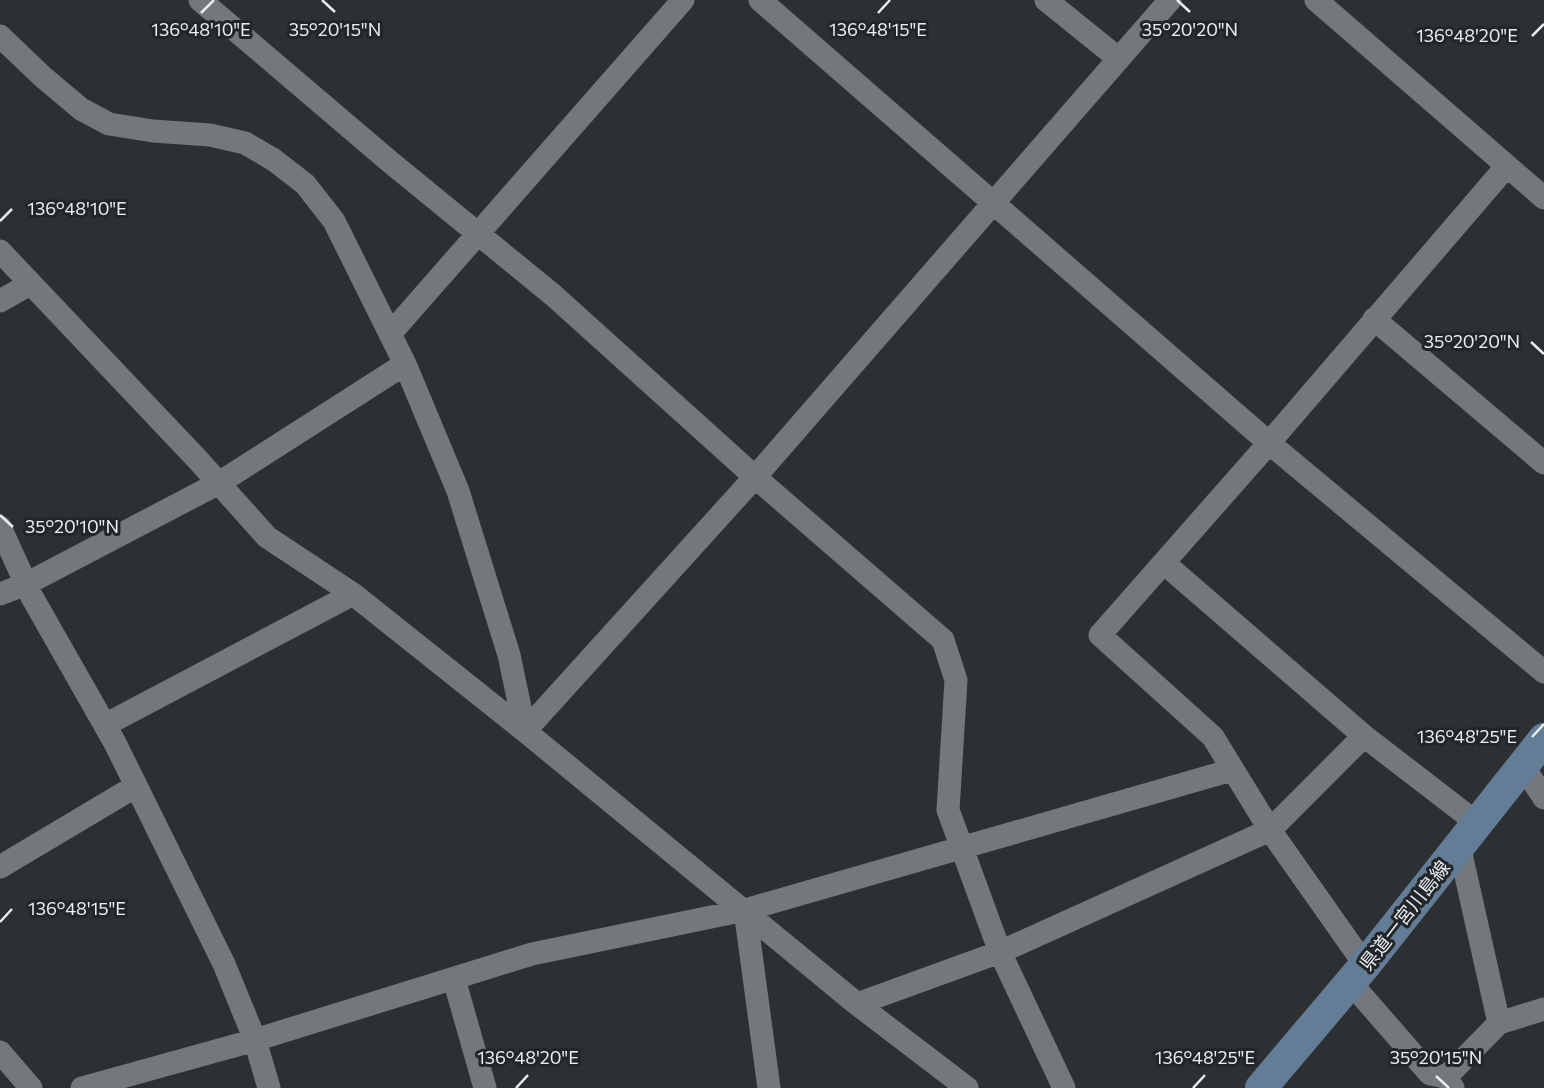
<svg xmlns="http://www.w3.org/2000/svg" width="1544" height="1088" font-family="Commissioner,'Noto Sans JP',sans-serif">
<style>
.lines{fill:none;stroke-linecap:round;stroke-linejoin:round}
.minor{stroke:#74777b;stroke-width:23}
.secondary{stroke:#627d95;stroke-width:32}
.ticks{fill:none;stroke:#eaecee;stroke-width:2.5}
.labels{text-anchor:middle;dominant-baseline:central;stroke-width:6;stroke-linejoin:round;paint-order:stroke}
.street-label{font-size:19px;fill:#eaecee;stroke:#232629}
.ticks-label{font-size:18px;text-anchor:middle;fill:#eaecee;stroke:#232629;stroke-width:6;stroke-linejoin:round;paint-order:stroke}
</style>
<rect width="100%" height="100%" fill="#2c3033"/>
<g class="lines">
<path class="minor" d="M200,0L389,161L553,295L755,477L943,640L956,680L948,810L1000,952L1064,1088
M760,0L1269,443L1544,672
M1046,0L1119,59
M1316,0L1544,198
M0,36L43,77L81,109L109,124L153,131L210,135L245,143L274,160L305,184L334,221L405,364L458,491L509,655L525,731
M0,251L198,460L267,537L353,594L525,731L857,1004L967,1088
M0,301L30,284
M1374,319L1544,463
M390,334L683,0
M0,527L32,597L115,743L224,964L255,1040L269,1088
M1164,563L1364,736L1477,823
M0,594L26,584L219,483L405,364
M105,725L353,594
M525,731L755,477L1170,0
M1523,766L1544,798
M1459,845L1499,1023
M0,867L136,786
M745,910L769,1088
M1365,965L1270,830L1213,737L1100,635L1269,443L1506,167
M454,979L485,1088
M1350,982L1430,1074L1446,1077L1453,1088
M857,1004L1000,952L1270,830L1364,736
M0,1052L31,1088
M1446,1077L1499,1023L1544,1009
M82,1088L255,1040L532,954L745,910L1232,770"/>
<path class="secondary" d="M1261,1088L1365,965L1544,739"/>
</g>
<path class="ticks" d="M322,0L335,12M1177,0L1190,12M201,13L214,0M878,13L890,0M1532,36L1544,24M0,221L12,209M1531,342L1544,354M0,515L13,527M1532,737L1544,724M0,922L12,909M1436,1076L1449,1088M516,1088L528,1075M1193,1088L1205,1075"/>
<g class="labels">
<g class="street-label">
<text transform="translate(1404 915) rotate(-52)">県道一宮川島線</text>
</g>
</g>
<g class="ticks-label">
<text x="335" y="36">35°20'15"N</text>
<text x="1190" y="36">35°20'20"N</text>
<text x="201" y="36">136°48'10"E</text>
<text x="878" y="36">136°48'15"E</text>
<text x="1467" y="42">136°48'20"E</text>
<text x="77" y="215">136°48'10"E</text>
<text x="1472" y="348">35°20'20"N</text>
<text x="72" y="533">35°20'10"N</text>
<text x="1467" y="743">136°48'25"E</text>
<text x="77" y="915">136°48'15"E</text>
<text x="528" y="1064">136°48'20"E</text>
<text x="1205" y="1064">136°48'25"E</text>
<text x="1436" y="1064">35°20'15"N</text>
</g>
</svg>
